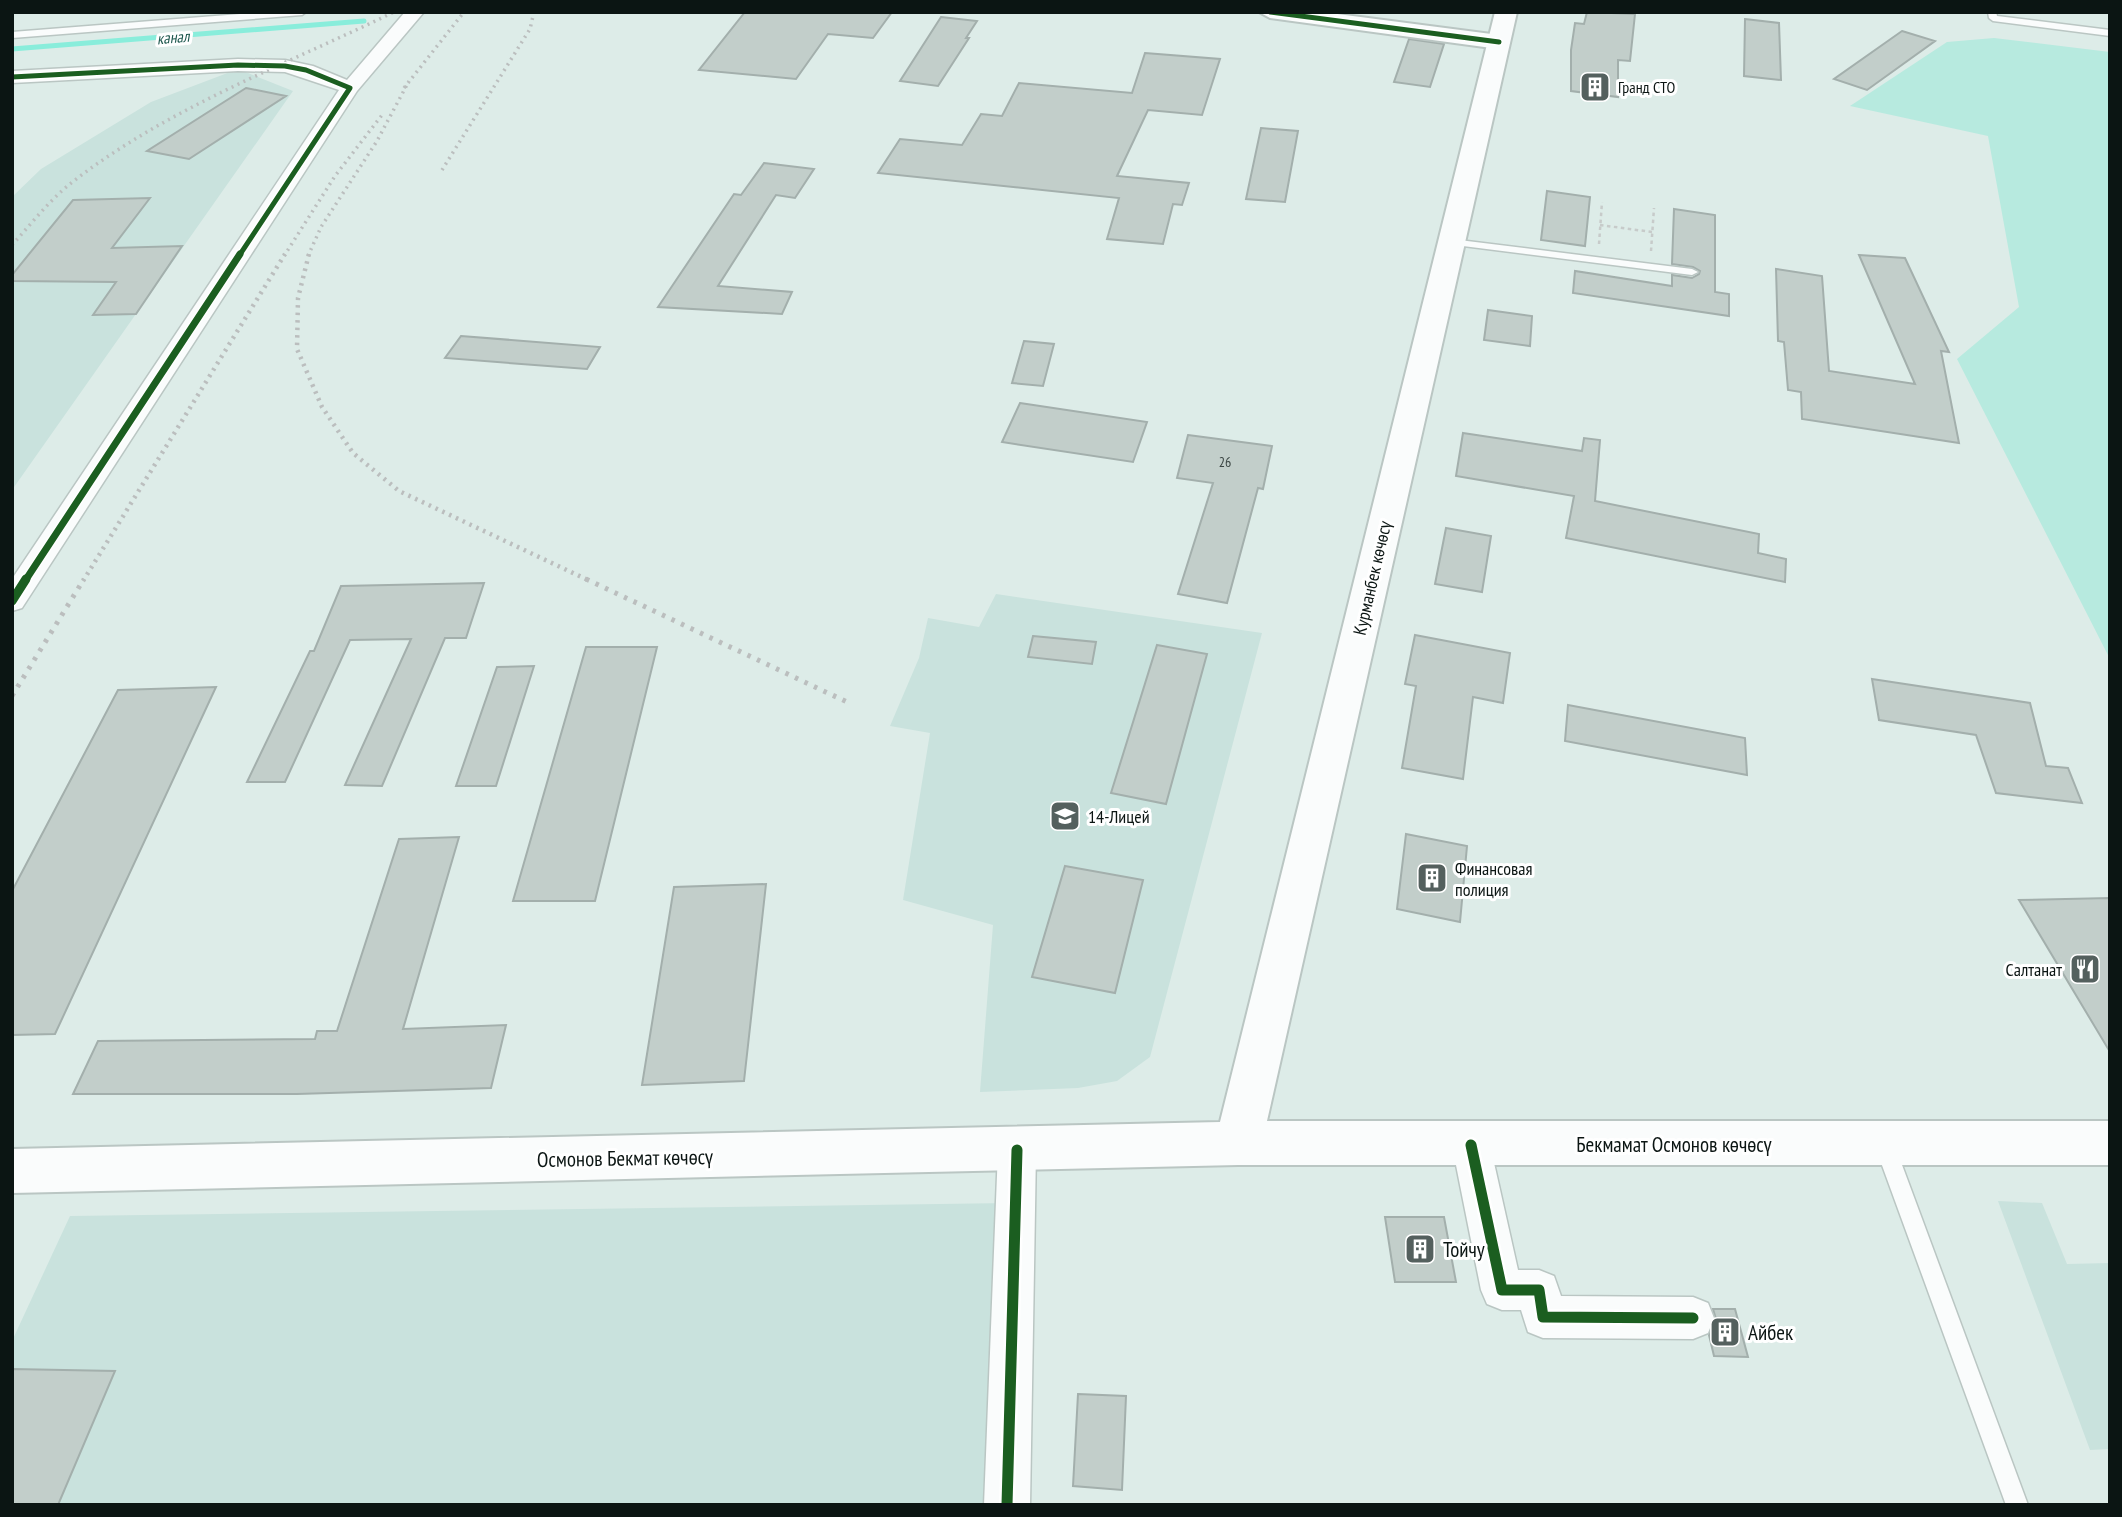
<svg xmlns="http://www.w3.org/2000/svg" width="2122" height="1517" font-family="'PT Sans Narrow',sans-serif">
<style>
.built{fill:#c9e2dd}
.green{fill:#b7eadf}
.lines{fill:none;stroke-linecap:round;stroke-linejoin:round}
.stream{stroke:#89eddb;stroke-width:5}
.building{fill:#c2ceca;stroke:#a3afac;stroke-width:2}
.lane-casing{stroke:#bac6c3;stroke-width:3}
.street-casing{stroke:#bac6c3;stroke-width:3}
.secondary-casing{stroke:#bac6c3;stroke-width:4}
.primary-casing{stroke:#bac6c3;stroke-width:4}
.path{stroke:#c7cbca;stroke-width:2.5;stroke-dasharray:3.5 3.5;stroke-linecap:butt}
.lane{fill:#fafcfc;fill-rule:evenodd}
.street{fill:#fafcfc;fill-rule:evenodd}
.secondary{fill:#fafcfc;fill-rule:evenodd}
.primary{fill:#fafcfc;fill-rule:evenodd}
.rail-far2{stroke:#bbbebe;stroke-width:3.5;stroke-dasharray:2 4.5;stroke-linecap:butt}
.rail-far1{stroke:#bbbebe;stroke-width:4.5;stroke-dasharray:2.5 5;stroke-linecap:butt}
.rail{stroke:#bbbebe;stroke-width:5;stroke-dasharray:3.5 7;stroke-linecap:butt}
.cycleway-far3-casing{stroke:#fff;stroke-width:8}
.cycleway-far2-casing{stroke:#fff;stroke-width:10}
.cycleway-far1-casing{stroke:#fff;stroke-width:13}
.cycleway-casing{stroke:#fff;stroke-width:16}
.cycleway-far3{stroke:#1b5e20;stroke-width:5}
.cycleway-far2{stroke:#1b5e20;stroke-width:7}
.cycleway-far1{stroke:#1b5e20;stroke-width:9}
.cycleway{stroke:#1b5e20;stroke-width:11}
.labels{text-anchor:middle;dominant-baseline:central;stroke-width:6;stroke-linejoin:round;paint-order:stroke}
.number-label{font-size:14px;fill:#394341}
.far-water-label{font-size:16px;font-style:italic;fill:#1d574d;stroke:#fff}
.far-poi-label{font-size:16px;fill:#0b1513;stroke:#fff;text-anchor:start}
.street-label{font-size:18px;fill:#0b1513;stroke:#fff}
.poi-label{font-size:18px;fill:#0b1513;stroke:#fff;text-anchor:start}
.near-street-label{font-size:21px;fill:#0b1513;stroke:#fff}
.near-poi-label{font-size:21px;fill:#0b1513;stroke:#fff;text-anchor:start}
</style>
<rect width="100%" height="100%" fill="#ddece8"/>
<path class="built" d="M238,69L293,91L12,490V197L41,169L151,102Z
M996,594L1262,633L1150,1057L1117,1081L1078,1088L980,1092L993,925L903,900L930,733L890,726L919,658L928,618L979,627Z
M1998,1201L2042,1203L2067,1264L2110,1263V1449L2090,1450Z
M1010,1203L998,1505H12V1341L70,1216Z"/>
<path class="green" d="M1994,38L2110,52V659L1957,359L2019,307L1988,136L1850,106L1947,42Z"/>
<g class="lines">
<path class="stream" d="M12,49L364,21"/>
</g>
<path class="building" d="M745,12H892L873,38L828,34L796,79L699,70Z
M1587,12L1635,14L1630,61L1618,60V97L1571,91V50L1575,23L1584,24Z
M941,17L977,21L966,38H969L938,86L900,81Z
M1745,19L1779,23L1781,80L1744,76Z
M1902,31L1935,41L1867,90L1834,79Z
M1409,39L1444,44L1430,87L1394,82Z
M1145,53L1220,59L1202,115L1148,110L1117,176L1189,183L1182,205L1173,204L1163,244L1107,239L1119,198L878,173L900,139L962,145L981,114L1002,116L1019,83L1132,93Z
M246,88L286,96L189,159L147,151Z
M1261,128L1298,131L1285,202L1246,199Z
M764,163L814,169L795,198L776,195L718,286L792,292L782,314L658,307L734,194L741,195Z
M1547,191L1590,197L1585,246L1541,240Z
M150,198L112,248L182,246L136,314L93,315L116,282L12,281V275L73,200Z
M1674,209L1715,215V292L1729,294V316L1573,293L1575,271L1672,286V275L1692,278L1699,274L1700,271L1693,267L1672,264Z
M1859,255L1905,258L1949,352L1941,351L1959,443L1802,419L1801,392L1788,390L1784,342L1778,341L1776,269L1822,276L1829,371L1915,384Z
M1488,310L1532,316L1530,346L1484,340Z
M461,336L600,347L587,369L445,358Z
M1024,341L1054,344L1043,386L1012,383Z
M1020,403L1147,422L1133,462L1002,442Z
M1463,433L1582,451L1584,438L1600,440L1595,501L1759,534L1758,553L1786,559L1785,582L1566,538L1574,496L1456,476Z
M1188,435L1272,446L1263,489L1258,488L1227,603L1178,594L1213,483L1177,478Z
M1446,528L1491,536L1482,592L1435,584Z
M484,583L466,638H445L382,786L345,785L411,639L350,640L285,782H247L310,651H314L341,586Z
M1415,635L1510,653L1503,703L1473,697L1463,779L1402,768L1416,686L1405,684Z
M1033,636L1096,642L1092,664L1028,657Z
M1157,645L1207,654L1166,804L1111,793Z
M586,647H657L595,901H513Z
M534,666L496,786H456L497,667Z
M1872,679L2030,703L2046,766L2068,768L2082,803L1996,793L1976,735L1879,720Z
M216,687L55,1034L12,1035V891L118,690Z
M1568,705L1745,738L1747,775L1565,741Z
M1406,834L1467,846L1460,922L1397,909Z
M459,837L403,1029L506,1025L491,1088L297,1094H73L98,1041L315,1039L317,1031H337L399,839Z
M1065,866L1143,880L1115,993L1032,977Z
M766,884L744,1081L642,1085L674,887Z
M2110,898V1052L2019,900Z
M1385,1217H1444L1456,1282H1395Z
M1713,1309H1735L1748,1357L1714,1356L1709,1335L1716,1319Z
M12,1369L115,1371L58,1505H12Z
M1078,1394L1126,1396L1122,1490L1073,1486Z"/>
<g class="lines">
<g class="lane-casing">
<path id="lane" d="M265,12H306L302,15L12,38V32Z
M1988,12H1996L1997,16L2110,30V36L1993,21L1989,18Z
M1451,239L1692,269L1698,272L1692,275L1447,244L1446,242Z
M1885,1137L1892,1140L1895,1146L2028,1505H2006L1875,1146L1878,1140Z"/>
</g>
<g class="street-casing">
<path id="street" d="M405,12H424L357,91L22,608L12,611V579L339,90L285,72L238,71L12,83V71L238,59L285,60L313,66L347,80Z
M1471,1127L1485,1133L1490,1145L1518,1270H1539L1554,1276L1561,1296L1693,1297L1708,1303L1714,1318L1708,1333L1693,1339L1543,1338L1528,1332L1521,1310H1502L1487,1304L1481,1290L1452,1145L1457,1133Z
M1017,1132L1031,1137L1036,1150L1030,1505H984L998,1150L1003,1137Z"/>
</g>
<g class="secondary-casing">
<path id="secondary" d="M1259,12H1322L1499,35L1510,42L1499,49L1270,18Z
M1238,1121H2110V1165H1238L1221,1158L1214,1143L1221,1128Z"/>
</g>
<g class="primary-casing">
<path id="primary" d="M1495,12H1517L1262,1143L1255,1158L1238,1165L12,1193V1149L1220,1122Z"/>
</g>
<path class="path" d="M1600,225L1652,232
M1599,244L1602,202
M1651,251L1654,208"/>
<use href="#lane" class="lane"/>
<use href="#street" class="street"/>
<use href="#secondary" class="secondary"/>
<use href="#primary" class="primary"/>
<path class="rail-far2" d="M404,88L464,12
M442,170L530,29L534,12
M12,245C32,223 51,198 75,180C170,107 287,64 394,12
M284,256L335,176L382,115
M308,256L321,227L377,141L409,81"/>
<path class="rail-far1" d="M309,254L298,298L297,349L322,407L353,453L399,491L590,581
M83,581L285,254"/>
<path class="rail" d="M586,579L847,702
M12,696L84,579"/>
<g class="cycleway-far3-casing">
<path id="cycleway-far3" d="M1270,12L1499,42
M12,77L238,65L285,66L306,70L350,88L239,256"/>
</g>
<g class="cycleway-far2-casing">
<path id="cycleway-far2" d="M25,581L240,254"/>
</g>
<g class="cycleway-far1-casing">
<path id="cycleway-far1" d="M12,601L26,579"/>
</g>
<g class="cycleway-casing">
<path id="cycleway" d="M1471,1145L1502,1290H1539L1543,1317L1693,1318
M1007,1505L1017,1150"/>
</g>
<use href="#cycleway-far3" class="cycleway-far3"/>
<use href="#cycleway-far2" class="cycleway-far2"/>
<use href="#cycleway-far1" class="cycleway-far1"/>
<use href="#cycleway" class="cycleway"/>
</g>
<defs>
<g id="building-square" transform="scale(1.575)"><rect x="-9" y="-9" width="18" height="18" rx="4" fill="#54605e" stroke="#fff"/><path d="M-4-6H4V6H1V3H-1V6H-4ZM-2.5-4.3h1.7v1.8h-1.7ZM.8-4.3h1.7v1.8H.8ZM-2.5-1h1.7V.8h-1.7ZM.8-1h1.7V.8H.8Z" fill="#fff"/></g>
<g id="school-square" transform="scale(1.575)"><rect x="-9" y="-9" width="18" height="18" rx="4" fill="#54605e" stroke="#fff"/><path d="M0-5L7-2L0 1L-7-2ZM-4 1L0 2.5L4 1V4Q0 6-4 4Z" fill="#fff"/></g>
<g id="restaurant-square" transform="scale(1.575)"><rect x="-9" y="-9" width="18" height="18" rx="4" fill="#54605e" stroke="#fff"/><path d="M-5-6h1v4h1v-4h1v4h1v-4h1v5L-1.5 .5V6h-2V.5L-5-1ZM5-6V6H3V1.5H1.5Q1.5-4 5-6Z" fill="#fff"/></g>
</defs>
<g fill-rule="evenodd">
<use href="#building-square" x="1595" y="87"/>
<use href="#school-square" x="1065" y="816"/>
<use href="#building-square" x="1432" y="878"/>
<use href="#restaurant-square" x="2085" y="969"/>
<use href="#building-square" x="1420" y="1249"/>
<use href="#building-square" x="1725" y="1332"/>
</g>
<g class="labels">
<g class="number-label">
<text x="1225" y="462">26</text>
</g>
<g class="far-water-label">
<text transform="translate(173 37) rotate(-5)">канал</text>
</g>
<g class="far-poi-label">
<text x="1618" y="87">Гранд СТО</text>
</g>
<g class="street-label">
<text transform="translate(1372 578) rotate(-77)">Курманбек көчөсү</text>
</g>
<g class="poi-label">
<text x="1088" y="816">14-Лицей</text>
<text x="1455" y="868">Финансовая<tspan x="1455" dy="21">полиция</tspan></text>
<text x="2062" y="969" text-anchor="end">Салтанат</text>
</g>
<g class="near-street-label">
<text x="1674" y="1144">Бекмамат Осмонов көчөсү</text>
<text transform="translate(625 1158) rotate(-1)">Осмонов Бекмат көчөсү</text>
</g>
<g class="near-poi-label">
<text x="1443" y="1249">Тойчу</text>
<text x="1748" y="1332">Айбек</text>
</g>
</g>
<rect width="2122" height="1517" fill="none" stroke="#0b1513" stroke-width="28"/>
</svg>
